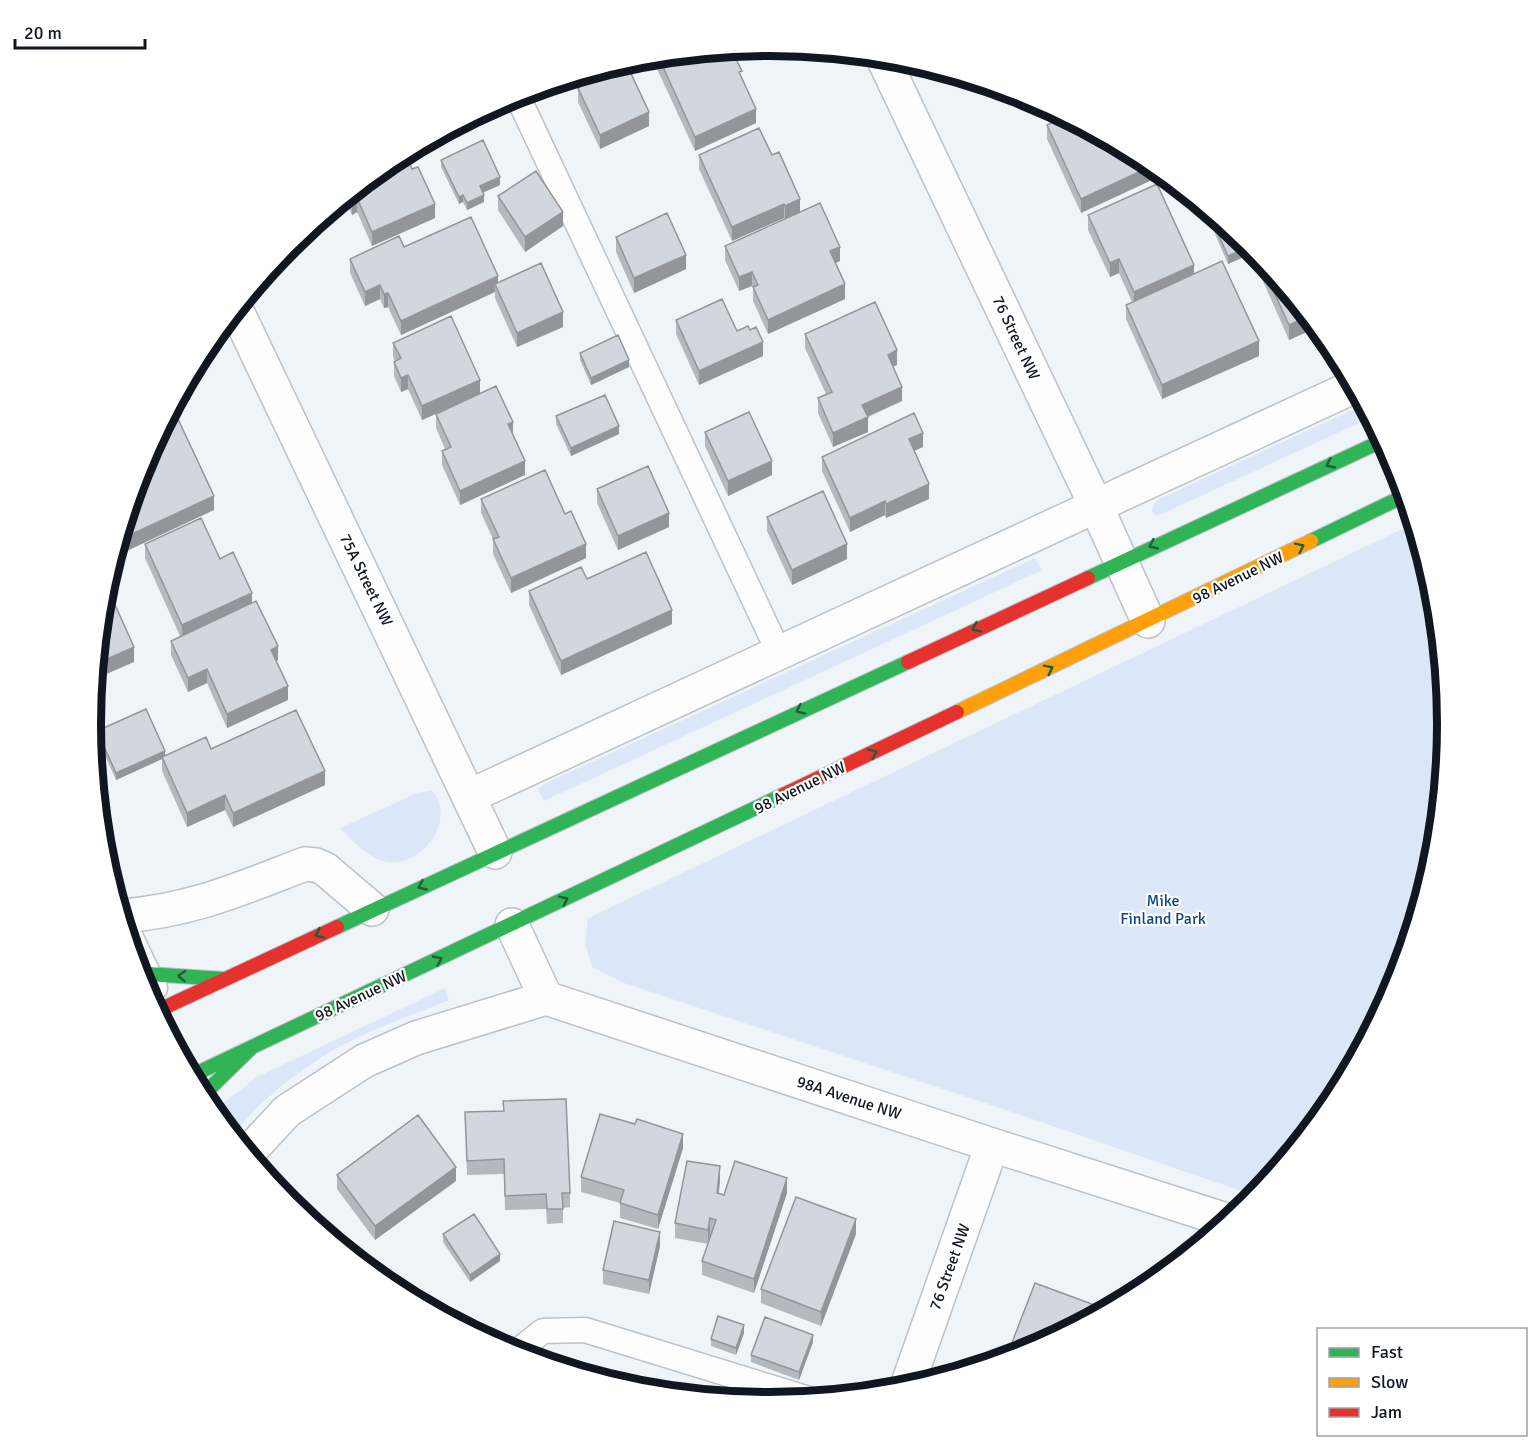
<svg xmlns="http://www.w3.org/2000/svg" width="1539" height="1448" font-family="Signika,sans-serif">
<style>
.green{fill:#dbe7f8}
.lines{fill:none;stroke-linecap:round;stroke-linejoin:round}
.lane-casing{stroke:#bcc2c9;stroke-width:27}
.street-casing{stroke:#bcc2c9;stroke-width:36}
.fast-casing{stroke:#bcc2c9;stroke-width:16}
.slow-casing{stroke:#bcc2c9;stroke-width:16}
.jam-casing{stroke:#bcc2c9;stroke-width:16}
.lane{stroke:#fdfdfe;stroke-width:24}
.street{stroke:#fdfdfe;stroke-width:33}
.fast{stroke:#30b455;stroke-width:14}
.slow{stroke:#ff9f0a;stroke-width:14}
.jam{stroke:#e5322d;stroke-width:14}
.wall{fill:#b4b9bf}
.shaded-wall{fill:#92969b}
.building{fill:#d1d7de;stroke:#92969b;stroke-width:1.5}
.oneway{stroke:#1e5e38}
.labels{text-anchor:middle;dominant-baseline:central;stroke-width:4.5;stroke-linejoin:round;paint-order:stroke}
.street-label{font-size:16px;fill:#101720;stroke:#fff}
.park-label{font-size:16px;fill:#104485;stroke:#fff}
.rim{fill:none;stroke:#101720;stroke-width:8}
</style>
<rect width="100%" height="100%" fill="#eff4f9"/>
<path class="green" d="M1365,404L1372,417L1164,513L1156,516L1152,511L1153,505L1159,499Z
M1415,523L1436,592L1448,724L1435,857L1397,984L1334,1102L1256,1196L991,1105L624,983L592,967L585,944L588,918Z
M1035,558L1042,570L544,801L538,789L546,783Z
M432,790C434,794 438,798 439,802C448,831 419,865 389,862C370,860 353,841 340,828L417,793Z
M445,988L449,1000C423,1011 397,1020 372,1031C320,1053 268,1091 233,1135L213,1111L257,1077Z"/>
<g class="lines">
<g class="lane-casing">
<path id="lane" d="M517,95L779,653
M124,923L155,988
M515,1353L543,1331L585,1330L809,1399"/>
</g>
<g class="street-casing">
<path id="street" d="M882,56L1096,506L1148,621
M236,309L495,852
M470,796L1355,386
M122,916C191,911 242,888 305,864L316,865L325,869L372,909
M512,925L546,998L992,1145L1229,1221
M248,1153L287,1111L364,1061L416,1038L546,998
M906,1389L992,1145"/>
</g>
<g class="fast-casing">
<path id="fast" d="M1311,541L1406,495
M1088,578L1384,440
M337,927L908,662
M140,977L148,974L224,979
M191,1076L783,795
M202,1096L252,1047"/>
</g>
<g class="slow-casing">
<path id="slow" d="M957,712L1311,541"/>
</g>
<g class="jam-casing">
<path id="jam" d="M908,662L1088,578
M783,795L957,712
M157,1011L337,927"/>
</g>
<use href="#lane" class="lane"/>
<use href="#street" class="street"/>
<use href="#fast" class="fast"/>
<use href="#slow" class="slow"/>
<use href="#jam" class="jam"/>
</g>
<path class="wall" d="M658,56L756,123L695,151L658,71Z
M621,63L649,126L600,149L578,102V91L572,78Z
M1047,106L1064,115L1053,121Z
M1047,125L1147,160L1081,213L1047,139Z
M699,155H772L800,212L840,261L836,263L845,299L768,334L753,301V288L752,286L739,291L725,260V246L784,219V218L732,241L699,169Z
M393,159L435,218L372,246L357,212L352,215L345,198Z
M441,160L500,185L483,192L484,202L467,210L463,202L459,204L441,167Z
M498,196L563,226L525,252L498,210Z
M1206,208L1250,244L1318,327L1289,340L1255,263V252L1228,264L1206,213Z
M1088,215L1194,274L1259,356L1162,399L1126,319V305L1132,302L1119,273L1110,277L1088,230Z
M616,237L686,269L634,293L616,252Z
M404,247L498,283L563,327L517,347L495,298V292L401,335L388,307L384,308L380,299L365,306L350,273V259Z
M676,320L737,331L763,356L699,385L676,334Z
M805,334L897,365L893,366L902,401L868,417V432L833,447L818,413V398L826,394L805,348Z
M393,343L480,393L513,433L525,475L460,505L442,465V451L445,449L436,428V414L422,420L408,389L401,392L394,376V362L395,361L393,357Z
M580,353L629,367L591,385L580,360Z
M556,416L619,434L571,456L556,424Z
M705,432L772,475L728,496L705,446Z
M923,447L914,451L929,499L886,518L885,515L850,532L822,471V457Z
M597,489L669,527L618,550L597,503Z
M481,499L586,558L511,593L493,554V539L481,513Z
M767,517L847,559L792,585L767,531Z
M145,544L220,559L252,603L278,660L276,661L288,700L227,728L207,683L188,692L171,655V641L180,636L145,558Z
M587,579L672,624L561,675L529,605V591Z
M97,731L165,756L211,749L325,785L233,827L225,810L187,827L162,771V759L116,780L97,738Z
M503,1101L570,1193V1207L563,1208V1223L547,1224L546,1209L505,1210L504,1174L467,1175L465,1112L503,1111Z
M683,1148L658,1229L620,1218V1203L581,1192V1177Z
M337,1175L456,1181L375,1240L337,1189Z
M720,1180L719,1193L724,1195L787,1193L754,1293L702,1275V1261L708,1244L675,1238V1223Z
M443,1234L500,1261L470,1282L443,1242Z
M856,1234L821,1326L761,1303V1289Z
M660,1246L649,1294L603,1284V1270Z
M744,1333L736,1355L711,1346V1339Z
M813,1342L799,1380L751,1362V1355Z"/>
<path class="shaded-wall" d="M756,109V123L695,151V137Z
M1053,110L1064,115L1053,121Z
M649,112V126L600,149V135Z
M1154,165L1165,174L1081,213V199Z
M500,177V185L480,194V186Z
M463,195V202L459,204V197Z
M484,195V202L467,210V203Z
M357,198V212L352,215V200Z
M800,199V213L785,220V206Z
M435,204V218L372,246V232Z
M784,204V218L732,241V227Z
M563,212V226L525,252V237Z
M1251,246L1255,250V252L1228,264V256Z
M840,247V261L830,265V251Z
M686,255V269L634,293V278Z
M1119,259V273L1110,277V263Z
M1194,265V279L1134,306V292Z
M752,272V286L739,291V277Z
M498,276V290L495,284V292L401,335V321Z
M845,284V299L768,334V320Z
M380,285V299L365,306V292Z
M388,293V307L384,308V294Z
M563,312V327L517,347V333Z
M1309,316L1318,327L1289,340V325Z
M1259,341V356L1162,399V385Z
M763,342V356L699,385V371Z
M897,350V365L888,369V355Z
M629,360V367L591,385V378Z
M408,375V389L401,392V378Z
M480,380V394L422,420V406Z
M902,387V401L862,419V405Z
M868,417V432L833,447V433Z
M513,422V436L508,424Z
M619,426V434L571,456V448Z
M923,433V447L909,453V439Z
M525,461V475L460,505V491Z
M772,461V475L728,496V481Z
M929,484V499L886,518V504Z
M214,496V510L114,557L119,540Z
M885,501V515L850,532V518Z
M669,513V527L618,550V536Z
M586,544V558L511,593V578Z
M847,544V559L792,585V570Z
M252,593V608L182,639V625Z
M672,610V624L561,675V661Z
M278,646V660L271,664V650Z
M134,647V662L95,679L96,664Z
M207,669V683L188,692V678Z
M288,686V700L227,728V714Z
M165,751V758L162,757V759L116,780V773Z
M325,771V785L233,827V813Z
M225,795V810L187,827V813Z
M683,1134V1148L658,1229V1215Z
M720,1166V1180L717,1207V1193Z
M456,1167V1181L375,1240V1226Z
M787,1178V1193L754,1293V1279Z
M710,1218V1233L708,1244V1230Z
M856,1219V1234L821,1326V1312Z
M660,1232V1246L649,1294V1280Z
M500,1254V1261L470,1282V1275Z
M1097,1306V1315L1093,1317Z
M744,1325V1333L736,1355V1348Z
M813,1335V1342L799,1380V1372Z"/>
<path class="building" d="M731,49L742,71L739,72L756,109L695,137L658,56Z
M621,63L623,67L580,87L575,77Z
M627,65L649,112L600,135L578,88Z
M1065,116L1147,160L1154,165L1081,199L1047,125Z
M759,128L772,155L779,152L800,199L785,206L784,204L732,227L699,155Z
M483,140L500,177L480,186L484,195L467,203L463,195L459,197L441,160Z
M405,153L412,169L418,167L435,204L372,232L357,198L352,200L350,194L393,159Z
M536,171L563,212L525,237L498,196Z
M1157,184L1194,265L1134,292L1119,259L1110,263L1088,215Z
M820,203L840,247L830,251L845,284L768,320L753,287L758,285L752,272L739,277L725,246Z
M1207,209L1250,244L1251,246L1228,256Z
M667,213L686,255L634,278L616,237Z
M471,217L498,276L401,321L388,293L384,294L380,285L365,292L350,259L399,236L404,247Z
M1256,252L1309,316L1289,325Z
M1222,261L1259,341L1162,385L1126,305Z
M541,263L563,312L517,333L495,284Z
M722,299L737,331L748,326L750,330L756,327L763,342L699,371L676,320Z
M875,302L897,350L888,355L902,387L862,405L868,417L833,433L818,398L832,392L805,334Z
M451,316L480,380L422,406L408,375L401,378L394,362L401,358L393,343Z
M618,335L629,360L591,378L580,353Z
M496,386L513,422L508,424L525,461L460,491L442,451L451,447L436,414Z
M605,395L619,426L571,448L556,416Z
M749,412L772,461L728,481L705,432Z
M914,413L923,433L909,439L929,484L886,504L885,501L850,518L822,457Z
M178,419L214,496L119,540L142,464L162,426Z
M648,466L669,513L618,536L597,489Z
M545,470L565,514L571,511L586,544L511,578L493,539L499,537L481,499Z
M823,491L847,544L792,570L767,517Z
M201,518L220,559L233,552L252,593L182,625L145,544Z
M646,552L672,610L561,661L529,591L581,567L587,579Z
M112,598L134,647L96,664L102,603Z
M256,601L278,646L271,650L288,686L227,714L207,669L188,678L171,641Z
M146,709L165,751L116,773L97,731Z
M296,710L325,771L233,813L225,795L187,813L162,757L206,737L211,749Z
M566,1099L570,1193H562L563,1209H547L546,1194L505,1196L504,1159L467,1161L465,1112L504,1111L503,1101Z
M600,1114L635,1124L637,1119L683,1134L658,1215L620,1203L624,1190L581,1177Z
M418,1115L456,1167L375,1226L337,1175Z
M687,1161L720,1166L717,1193L724,1195L735,1161L787,1178L754,1279L702,1261L716,1220L710,1218L708,1230L675,1223Z
M796,1197L856,1219L821,1312L761,1289Z
M474,1214L500,1254L470,1275L443,1234Z
M614,1221L660,1232L649,1280L603,1270Z
M1035,1283L1097,1306L1093,1317L1029,1351L1006,1358Z
M1111,1298L1122,1302L1107,1310Z
M718,1316L744,1325L736,1348L711,1339Z
M765,1317L813,1335L799,1372L751,1355Z
M683,1384L728,1399L680,1394Z"/>
<defs><path id="oneway-chevron" d="M-2-3.5L2.5 0L-2 3.5" fill="none" stroke-width="1.6" stroke-linecap="round" stroke-linejoin="round" transform="scale(1.5)"/></defs>
<g class="oneway">
<use href="#oneway-chevron" transform="translate(1330 464) rotate(155)"/>
<use href="#oneway-chevron" transform="translate(1153 545) rotate(155)"/>
<use href="#oneway-chevron" transform="translate(1300 547) rotate(-26)"/>
<use href="#oneway-chevron" transform="translate(976 628) rotate(155)"/>
<use href="#oneway-chevron" transform="translate(1049 669) rotate(-26)"/>
<use href="#oneway-chevron" transform="translate(800 710) rotate(155)"/>
<use href="#oneway-chevron" transform="translate(873 753) rotate(-26)"/>
<use href="#oneway-chevron" transform="translate(422 886) rotate(155)"/>
<use href="#oneway-chevron" transform="translate(564 900) rotate(-26)"/>
<use href="#oneway-chevron" transform="translate(319 934) rotate(155)"/>
<use href="#oneway-chevron" transform="translate(438 960) rotate(-25)"/>
<use href="#oneway-chevron" transform="translate(182 976) rotate(-177)"/>
</g>
<g class="labels">
<g class="street-label">
<text transform="translate(1016 338) rotate(65)">76 Street NW</text>
<text transform="translate(1238 578) rotate(-26)">98 Avenue NW</text>
<text transform="translate(366 580) rotate(64)">75A Street NW</text>
<text transform="translate(800 788) rotate(-26)">98 Avenue NW</text>
<text transform="translate(361 996) rotate(-25)">98 Avenue NW</text>
<text transform="translate(849 1098) rotate(18)">98A Avenue NW</text>
<text transform="translate(950 1267) rotate(-70)">76 Street NW</text>
</g>
<g class="park-label">
<text x="1163" y="901">Mike<tspan x="1163" dy="18">Finland Park</tspan></text>
</g>
</g>
<path d="M0 0H1539V1448H0ZM101 724a668 668 0 1 1 1336 0a668 668 0 1 1-1336 0Z" fill="#fff" fill-rule="evenodd"/>
<path class="rim" d="M101 724a668 668 0 1 1 1336 0a668 668 0 1 1-1336 0Z"/>
<rect x="1317" y="1328" width="210" height="108" fill="#ffffff" stroke="#9fa2a6" stroke-width="1.5"/>
<rect x="1329" y="1348" width="30" height="9" fill="#30b455" stroke="#9fa2a6" stroke-width="1.5"/>
<text x="1371" y="1358" font-size="18" fill="#101720">Fast</text>
<rect x="1329" y="1378" width="30" height="9" fill="#ff9f0a" stroke="#9fa2a6" stroke-width="1.5"/>
<text x="1371" y="1388" font-size="18" fill="#101720">Slow</text>
<rect x="1329" y="1408" width="30" height="9" fill="#e5322d" stroke="#9fa2a6" stroke-width="1.5"/>
<text x="1371" y="1418" font-size="18" fill="#101720">Jam</text>
<path d="M15 39v9h130v-9" fill="none" stroke="#101720" stroke-width="3"/>
<text x="24" y="39" font-size="18" fill="#101720" stroke="#ffffff" stroke-width="4.5" paint-order="stroke">20 m</text>
</svg>
